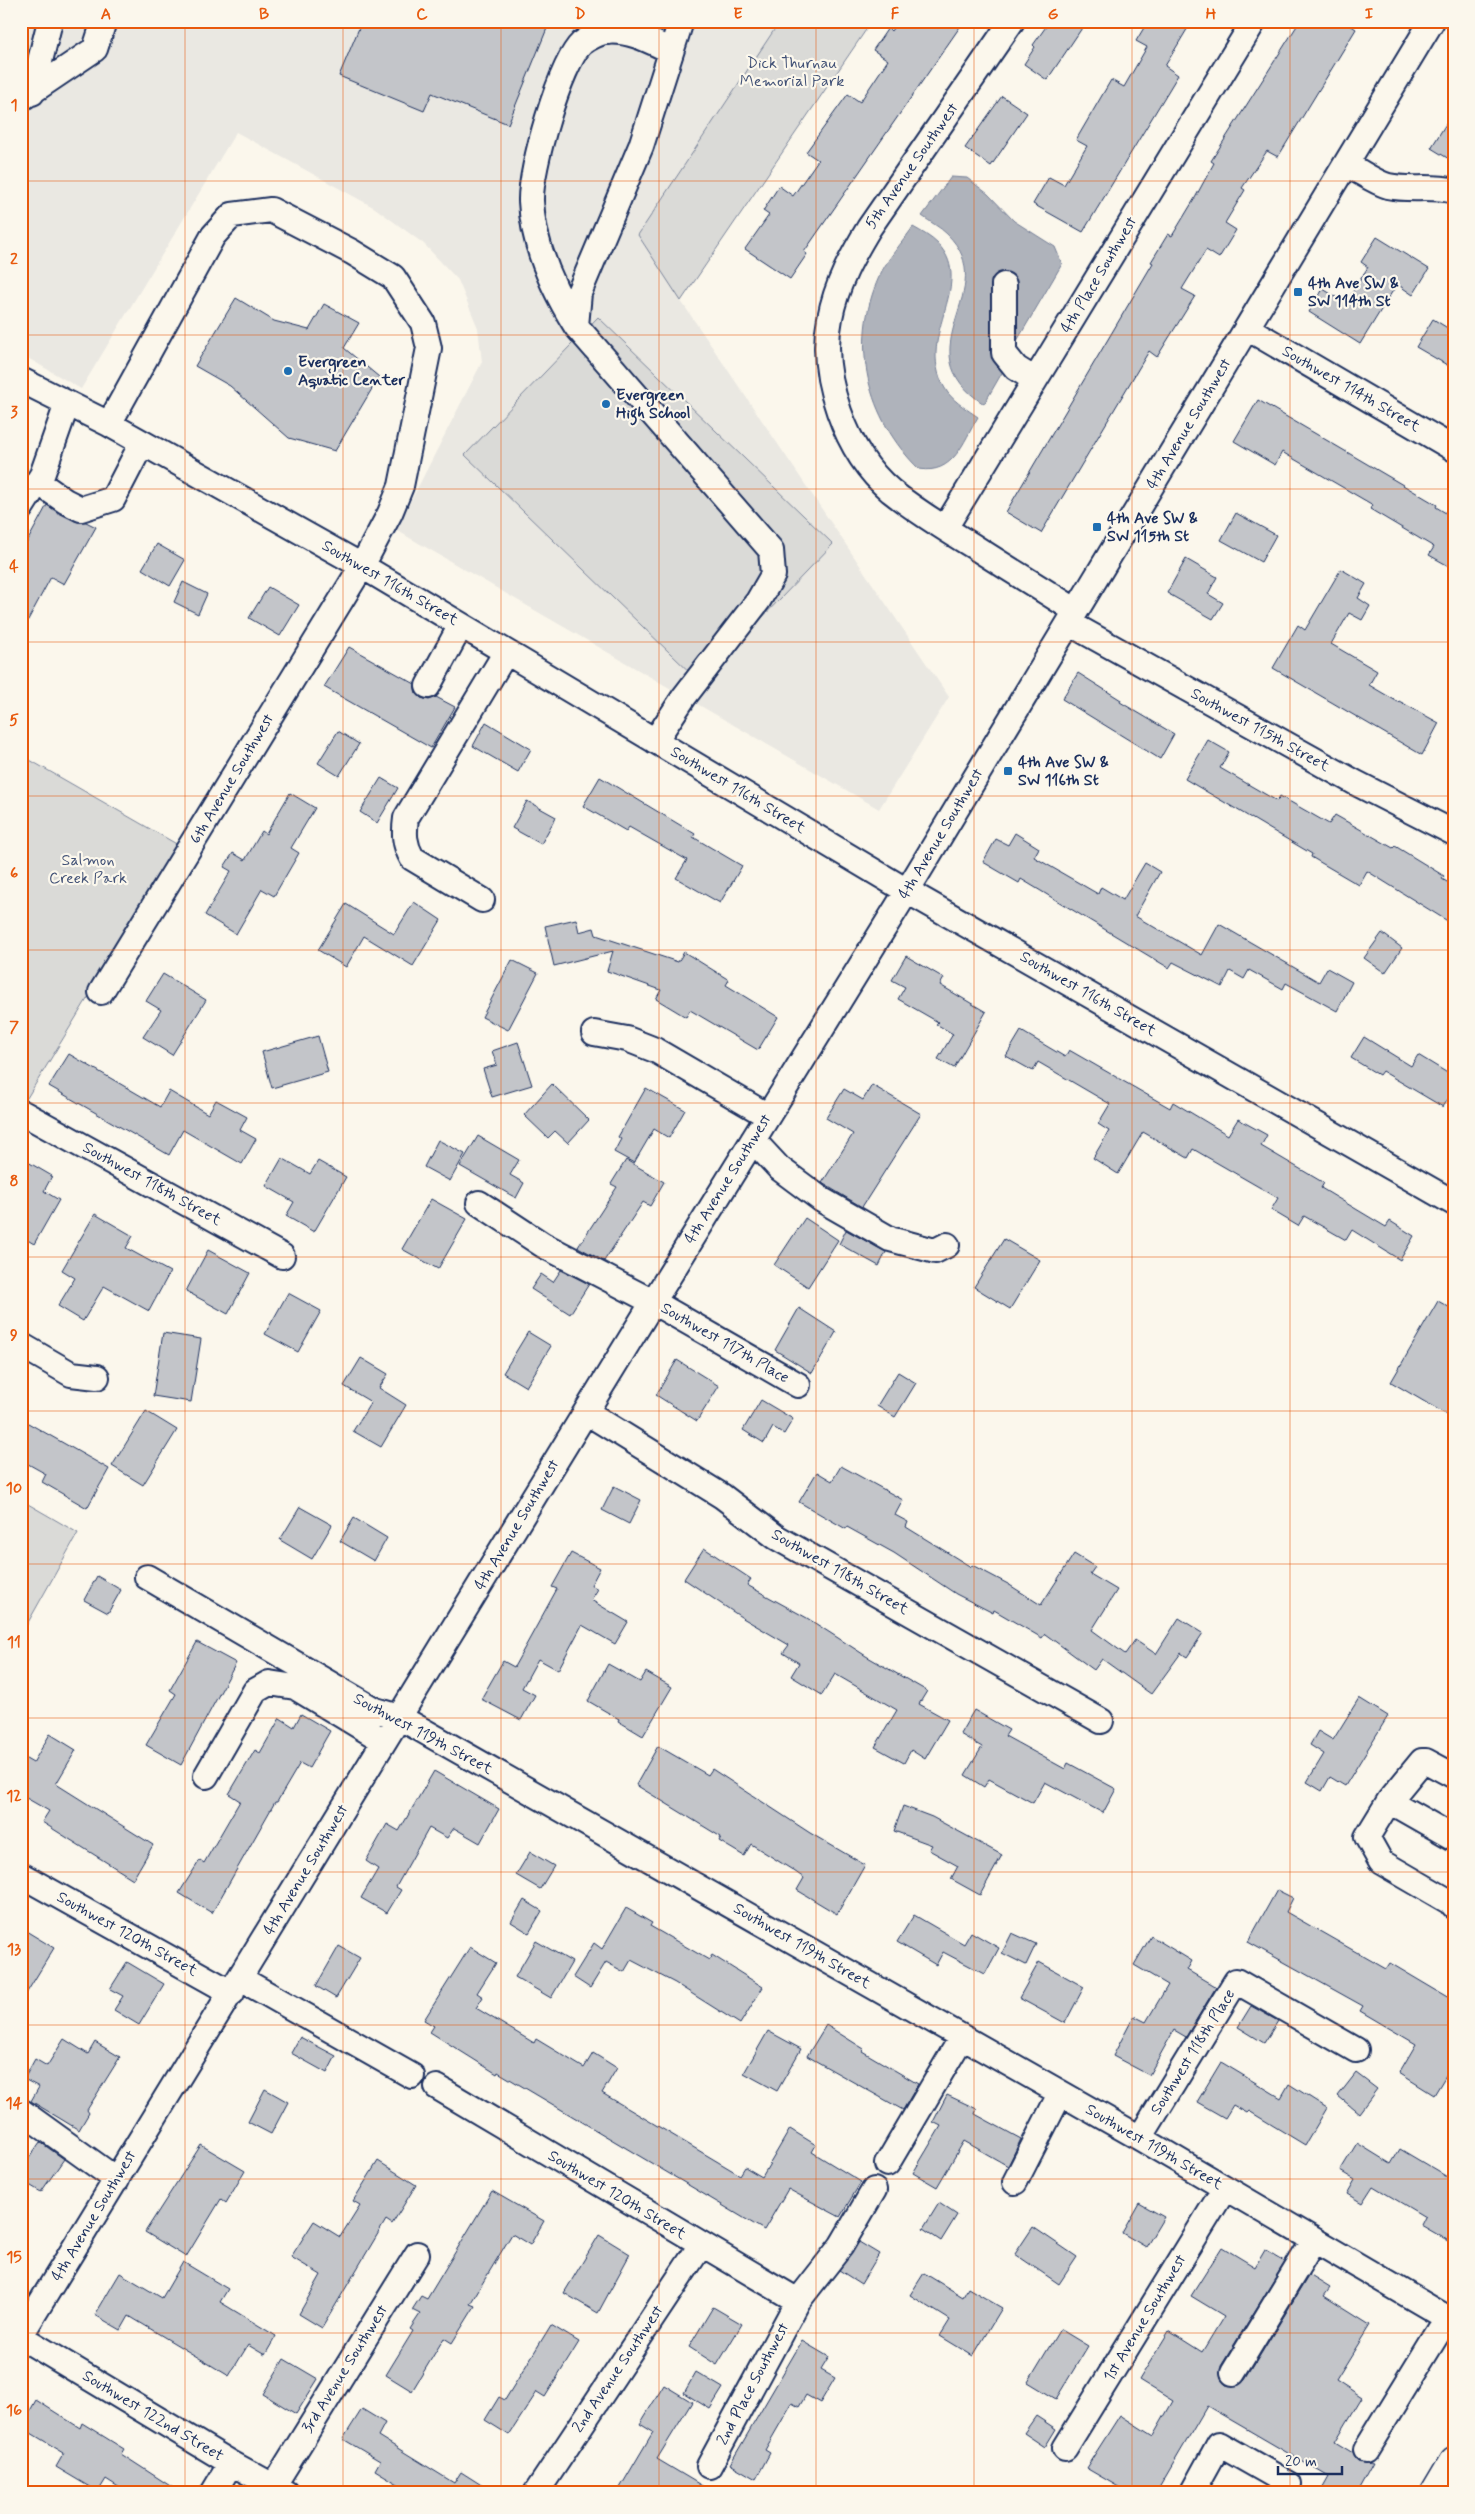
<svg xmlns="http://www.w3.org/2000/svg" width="1475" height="2514" font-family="Mynerve,sans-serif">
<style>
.built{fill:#eae8e2}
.green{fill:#dadad7;stroke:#7a849a}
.water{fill:#afb3bb;stroke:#747e96}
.building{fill:#c3c5c9;stroke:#1b2f5e}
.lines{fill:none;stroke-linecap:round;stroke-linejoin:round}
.minor-casing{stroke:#1b2f5e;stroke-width:28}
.major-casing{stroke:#1b2f5e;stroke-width:31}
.minor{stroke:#fbf7ec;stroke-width:24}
.major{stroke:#fbf7ec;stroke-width:28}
.grid{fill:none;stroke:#e8590c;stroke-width:1;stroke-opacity:0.55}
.poi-dot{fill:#1f6fb2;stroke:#fbf7ec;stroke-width:2}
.labels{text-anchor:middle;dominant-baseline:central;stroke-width:4.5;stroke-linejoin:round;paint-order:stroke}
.park-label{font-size:16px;fill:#415176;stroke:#fbf7ec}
.street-label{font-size:16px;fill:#1b2f5e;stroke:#fbf7ec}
.poi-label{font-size:16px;font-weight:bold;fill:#1b2f5e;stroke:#fbf7ec;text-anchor:start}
.neatline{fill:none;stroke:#e8590c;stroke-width:2}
.grid-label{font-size:16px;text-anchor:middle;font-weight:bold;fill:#e8590c}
</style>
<rect width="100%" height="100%" fill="#fbf7ec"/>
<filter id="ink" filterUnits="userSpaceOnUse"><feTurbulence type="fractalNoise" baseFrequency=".02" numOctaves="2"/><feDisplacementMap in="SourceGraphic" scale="10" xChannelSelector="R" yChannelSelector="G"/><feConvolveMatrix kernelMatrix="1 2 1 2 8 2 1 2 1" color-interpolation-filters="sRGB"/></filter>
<g filter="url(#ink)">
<path class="built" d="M21,21H872L681,301L949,697L879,809L396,530L482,362L478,328L458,280L424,244L375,208L236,132L81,389L21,354Z"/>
<path class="green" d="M780,21H872L681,301L638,235Z
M598,317L833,544L700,682L465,455Z
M21,755L180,846L27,1098L21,1095Z
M21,1500L78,1533L21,1635Z"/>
<path class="water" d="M951,177L967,178L988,194L1014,221L1055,247L1062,264L1014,346V352L984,404C900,349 1005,290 947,234C940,227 930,222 922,216Z
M913,227C922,232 931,237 938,244C978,286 910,339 948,393C956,403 968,410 978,417C963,442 954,475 919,469C867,418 849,344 879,277C887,259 902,243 913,227Z"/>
<path class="building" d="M362,21H550L508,124L432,93L424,111L339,76Z
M898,21H964L804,252L807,254L790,279L745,249L769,215L763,211L779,186L793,196L818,160L806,152L848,94L860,102L888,60L873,50L888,28L891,31Z
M1050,21H1073L1082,28L1047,80L1024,64L1035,47L1033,45Z
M1148,21H1192L1165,66L1178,75L1083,232L1033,204L1049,177L1064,185L1087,146L1076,140L1111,80L1124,87L1147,47L1136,41Z
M1300,21H1344L1356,29L1278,157L1267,151L1242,188L1245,190L1225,223L1236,230L1219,258L1206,250L1182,289L1195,296L1157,357L1149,351L1041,533L1006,512L1153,263L1151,262L1168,234L1172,236L1195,198L1214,163L1211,161Z
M1002,96L1027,113L991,166L965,148Z
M1454,111V162L1431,148Z
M1377,237L1429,269L1413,295L1397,284L1360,344L1309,312L1323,289L1346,303L1368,267L1361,262Z
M236,298L274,321L309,330L324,304L359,323L344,348L379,377L335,451L289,438L230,386L195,366Z
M1433,319L1454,332V369L1416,347Z
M1258,400L1437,505L1436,507L1454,518V569L1429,555L1434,547L1370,509L1373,505L1282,452L1275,465L1234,441Z
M47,505L75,521L86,522L96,527L64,584L51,577L21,633V553Z
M1236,513L1276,535L1261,562L1221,540Z
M157,544L185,560L170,586L142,569Z
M1186,559L1217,577L1208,594L1223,603L1213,619L1167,593Z
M1341,569L1366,584L1358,598L1370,606L1362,620L1349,613L1331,644L1377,671L1369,685L1398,702L1399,701L1439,723L1422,755L1273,668L1298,625L1305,630Z
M183,582L207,594L198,614L174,602Z
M268,587L299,605L280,636L249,618Z
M349,647L415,684L416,693L421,698L429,700L436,697L455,707L431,748L324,687Z
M1078,673L1121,700L1120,702L1174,734L1160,759L1062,699Z
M486,722L531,749L518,772L473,746Z
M338,731L359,744L339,776L318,763Z
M1208,740L1229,752L1220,768L1277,801L1280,796L1329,824L1335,815L1393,848L1395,846L1444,876L1442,879L1454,886V925L1367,871L1359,885L1311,857L1312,854L1185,779Z
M600,777L695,834L693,837L742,866L720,903L676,878L687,860L629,827L626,831L583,806Z
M381,778L398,788L377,823L360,812Z
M290,793L315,808L291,848L299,853L274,896L262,889L236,934L205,915L231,871L224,867L233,853L245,860L262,831L266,834Z
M527,801L556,817L541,844L512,828Z
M1015,833L1039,848L1034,857L1098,894L1101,887L1123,900L1145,863L1160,872L1135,916L1202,955L1219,924L1319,982L1327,968L1352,982L1337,1011L1286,983L1283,989L1249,970L1244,979L1230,971L1222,987L1173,962L1169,968L1021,879L1019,883L983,862L996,839L1008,845Z
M414,902L441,920L413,966L364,936L346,967L318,950L346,904L394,934Z
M576,919L579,932L594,928L596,935L678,962L684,952L729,980L726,985L778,1017L758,1050L690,1010L686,1017L656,999L661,990L607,971L613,951L554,966L545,926Z
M1382,933L1402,948L1385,973L1364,958Z
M906,956L944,978L940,985L986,1012L954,1068L938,1059L953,1034L936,1024L938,1022L898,999L905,987L892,980Z
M512,960L538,973L508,1030L482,1017Z
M163,974L206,1000L172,1055L143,1037L161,1010L146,1001Z
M1021,1031L1065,1057L1069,1050L1170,1108L1173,1102L1228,1135L1238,1119L1267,1135L1261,1146L1324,1183L1321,1188L1386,1227L1390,1221L1414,1236L1400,1260L1352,1230L1346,1240L1304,1216L1298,1226L1271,1210L1278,1198L1193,1149L1188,1158L1143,1132L1118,1174L1093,1158L1109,1131L1098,1124L1110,1104L1038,1062L1033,1071L1006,1056Z
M318,1036L328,1072L272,1088L262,1052Z
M1364,1037L1411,1066L1418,1055L1454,1077V1090L1443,1107L1382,1071L1379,1075L1351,1058Z
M518,1042L532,1085L492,1097L483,1069L497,1065L492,1051Z
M69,1054L160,1107L169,1091L208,1114L216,1100L247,1117L240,1130L256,1139L242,1164L183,1130L169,1155L49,1086Z
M552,1084L589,1120L568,1143L555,1131L548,1138L524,1115Z
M872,1085L921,1114L862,1207L822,1183L853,1134L826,1118L844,1089L863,1100Z
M646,1088L685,1110L669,1138L654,1129L634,1163L614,1152L621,1139L618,1137Z
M478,1136L519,1160L510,1175L524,1183L516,1198L460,1166Z
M438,1140L465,1154L450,1181L424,1167Z
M21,1158L52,1176L44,1191L59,1200L34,1244L21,1236Z
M282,1158L310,1174L318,1161L346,1177L314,1232L286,1216L294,1202L266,1186Z
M626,1160L664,1182L650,1206L643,1202L604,1261L578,1247L617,1187L611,1184Z
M431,1199L467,1219L438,1269L402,1249Z
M95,1214L133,1236L126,1248L170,1272L149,1311L104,1286L83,1321L58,1306L75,1278L62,1270Z
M805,1218L838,1240L808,1287L774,1265Z
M846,1230L886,1252L879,1266L839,1244Z
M1004,1239L1040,1260L1010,1309L974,1287Z
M208,1250L250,1273L228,1314L186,1291Z
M561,1270L589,1284L570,1314L531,1289L541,1274L553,1282Z
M288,1293L321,1311L298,1352L265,1334Z
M1438,1301L1454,1310V1419L1391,1382Z
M799,1308L836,1332L812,1373L775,1350Z
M528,1332L551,1346L526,1387L503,1373Z
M163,1333L201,1339L191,1402L153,1396Z
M361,1358L388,1374L379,1388L406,1405L381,1447L353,1431L371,1402L344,1386Z
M677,1360L719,1386L697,1421L656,1395Z
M898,1372L916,1383L895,1417L877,1406Z
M761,1400L793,1419L784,1434L773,1427L764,1443L743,1430Z
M146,1411L177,1430L143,1485L112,1466Z
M21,1419L109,1469L87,1508L42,1482L46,1474L21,1460Z
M841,1466L903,1500L895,1515L908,1522L906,1527L971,1567L972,1565L1008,1584L1041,1605L1074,1554L1095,1567L1090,1574L1117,1590L1092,1630L1125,1654L1135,1640L1156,1654L1179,1618L1203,1633L1187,1657L1181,1653L1151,1694L1102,1659L1094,1670L1045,1634L1042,1638L994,1610L993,1613L956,1594L894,1553L847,1527L846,1529L799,1502L817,1472L832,1481Z
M614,1486L641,1500L629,1524L602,1510Z
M300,1507L332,1525L312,1559L280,1540Z
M354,1518L387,1538L374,1561L340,1541Z
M704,1548L751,1579L747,1585L807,1618L866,1656L927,1691L919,1704L948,1720L925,1759L911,1750L904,1763L875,1747L897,1710L835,1674L822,1695L791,1676L799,1663L783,1653L789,1645L741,1617L684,1579Z
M571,1553L600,1568L591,1585L598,1589L591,1600L628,1622L615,1644L582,1625L558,1670L538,1659L522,1688L535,1695L521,1720L481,1699L503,1661L514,1667L557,1589L552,1587Z
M97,1576L121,1590L108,1613L84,1600Z
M197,1642L236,1663L181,1765L146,1745L176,1694L170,1690Z
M608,1664L640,1682L646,1672L672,1687L643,1736L618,1721L619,1719L588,1701Z
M1359,1698L1388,1716L1345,1786L1330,1777L1322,1791L1307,1782L1324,1754L1310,1745L1318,1731L1333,1740Z
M974,1710L1009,1730L1005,1736L1065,1769L1068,1763L1116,1789L1103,1813L1045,1782L1033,1803L989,1779L984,1787L965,1775L982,1747L960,1734Z
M301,1714L330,1731L309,1768L300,1763L277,1802H275L212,1913L179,1893L200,1860L204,1863L240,1801L229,1794L255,1750L260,1753L280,1718L294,1727Z
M50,1734L76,1750L56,1784L153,1845L133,1879L42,1822L49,1811L21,1795V1756L33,1763Z
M658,1746L708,1775L712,1769L810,1833L865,1865L837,1914L797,1890L804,1878L791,1869L751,1844L744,1856L719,1841L721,1837L636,1785Z
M434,1771L499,1809L480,1843L454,1828L447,1838L429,1828L396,1887L401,1890L387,1913L361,1898L378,1869L366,1861L387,1824L399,1831Z
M903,1806L932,1817L1002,1855L980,1895L951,1879L958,1866L929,1850L932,1845L894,1831Z
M530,1852L554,1866L540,1889L516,1875Z
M1277,1890L1293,1898L1286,1912L1386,1969L1390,1963L1454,2001V2062L1434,2095L1399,2073L1416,2044L1360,2011L1363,2006L1248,1942Z
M524,1900L542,1911L529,1933L511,1922Z
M626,1908L652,1923L650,1926L709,1960L712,1955L763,1987L740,2024L675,1983L631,1960L624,1972L606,1962L590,1988L573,1977L594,1943L602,1949Z
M914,1915L964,1944L971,1932L999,1948L985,1974L943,1952L936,1965L897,1942Z
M21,1928L54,1948L21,2002Z
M1012,1933L1036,1944L1026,1965L1002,1953Z
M1151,1936L1192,1961L1187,1970L1216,1987L1186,2037L1174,2030L1149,2075L1113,2056L1134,2016L1146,2022L1168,1985L1134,1965Z
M536,1941L572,1962L551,1998L515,1977Z
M339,1946L360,1958L336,1998L316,1986Z
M470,1947L496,1963L477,1993L483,1997L476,2008L534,2043L536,2039L584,2068L593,2053L617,2068L602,2093L740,2175L745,2167L762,2177L790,2129L816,2145L812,2152L861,2182L840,2217L788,2189L764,2230L498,2072L497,2074L430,2032L434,2026L424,2020Z
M127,1962L164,1984L139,2025L114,2010L123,1996L110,1989Z
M1039,1962L1084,1987L1065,2023L1019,1998Z
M1251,2006L1278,2021L1264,2043L1238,2027Z
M826,2025L864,2049L862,2051L918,2084L903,2110L807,2056Z
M768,2031L801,2049L777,2091L744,2073Z
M300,2037L336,2056L327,2073L291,2053Z
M64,2039L88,2054L95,2042L120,2057L87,2110L89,2113L79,2130L31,2101L39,2087L24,2079L35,2059L47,2066Z
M1221,2062L1281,2098L1289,2084L1327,2108L1305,2145L1249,2111L1247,2113L1233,2105L1225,2118L1197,2102Z
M1356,2073L1377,2089L1359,2113L1338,2096Z
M265,2089L288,2102L271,2134L248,2122Z
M947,2095L977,2109L975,2114L1021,2139L1008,2166L964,2141L937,2187L913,2173L941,2126L933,2122Z
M40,2142L64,2159L41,2192L21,2180V2157L27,2161Z
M1357,2143L1391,2164L1400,2149L1454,2181V2244L1421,2225L1425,2217L1373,2186L1362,2203L1347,2194L1355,2180L1340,2171Z
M201,2145L245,2171L226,2203L221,2199L186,2257L145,2232Z
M378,2161L416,2185L392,2224L386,2220L322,2328L299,2314L321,2275L291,2257L314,2221L340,2237L360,2205L353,2201Z
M492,2191L544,2221L530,2245L512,2234L470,2304L475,2306L452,2343L444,2338L412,2391L386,2375L413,2331L410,2329L420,2314L412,2310L421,2296L427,2299Z
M939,2203L957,2215L941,2241L923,2229Z
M1139,2203L1164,2217L1146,2247L1122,2233Z
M1033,2227L1077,2257L1059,2284L1015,2254Z
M599,2235L630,2254L598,2313L564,2293Z
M859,2242L879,2254L861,2284L839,2270Z
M1222,2247L1255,2267L1265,2250L1285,2262L1221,2366V2379L1226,2385H1239L1245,2380L1309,2275L1330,2288L1324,2296L1370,2325L1336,2380L1362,2397L1335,2442L1353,2453L1359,2462L1373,2464L1357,2493H1320L1329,2477L1207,2406L1156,2493H1129L1086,2468L1120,2415L1153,2436L1173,2401L1139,2380L1169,2331L1202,2352L1224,2316L1191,2296Z
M183,2262L228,2289L220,2302L276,2336L265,2355L248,2345L229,2376L129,2316L121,2330L95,2315L120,2273L162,2298Z
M924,2273L963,2297L968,2288L1002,2308L973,2356L940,2336L950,2320L910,2295Z
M713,2307L742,2324L717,2365L689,2347Z
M551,2325L579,2342L545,2397L537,2392L509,2435L485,2420L499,2397L505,2400Z
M1060,2329L1088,2346L1056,2399L1028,2382Z
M802,2341L829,2357L821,2370L835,2378L820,2403L806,2395L799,2407L792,2403L765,2450L770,2453L756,2479L730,2464Z
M284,2359L318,2379L296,2414L263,2394Z
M696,2372L723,2388L710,2409L684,2393Z
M664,2385L692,2402L657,2459L714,2493H617L653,2432L640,2424Z
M36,2400L80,2428L82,2423L124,2449L121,2454L181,2493H128L106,2479L98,2492L56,2467L64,2453L21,2427Z
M362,2409L385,2423L378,2436L454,2483L461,2472L494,2493H413L375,2470L380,2461L343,2439Z
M1036,2416L1056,2429L1045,2447L1024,2433Z"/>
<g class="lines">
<g class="minor-casing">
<path id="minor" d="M1012,21L869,228C852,256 836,285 830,318C818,376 846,453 891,491C916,511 945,529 973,546C1007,568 1042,589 1076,611
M32,93L50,21
M21,99L95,49L104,21
M1347,165C1360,171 1374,182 1388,186C1410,191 1432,185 1454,191
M1004,285V353L1016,368L1035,380
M576,326C553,289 533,245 531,201C530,170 560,63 582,43C587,39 600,32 606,32C629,29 652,42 671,51
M1247,328L1454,449
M21,380L109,424L362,566L907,891L1454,1203
M38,482L65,501L81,509L113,499L142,443
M21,508L42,475L67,404
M945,528L1254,21
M1069,623L1356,783L1454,833
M428,686L461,625
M655,741L684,697L758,601L773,575L771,550L576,326L579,293L641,146L681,21
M482,900L412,858C404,844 404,833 406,818L506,652
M101,992L362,566L390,513L401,486L429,348L423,323L393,277L352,252L271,210L232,215L213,236L109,424
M594,1033L627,1039L655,1050L768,1116
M21,1112L282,1256
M753,1140L779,1168L822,1200L890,1239L935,1251L947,1245
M479,1203L543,1245L653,1302L798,1385
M21,1345L71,1374L97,1377
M586,1412L722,1496L776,1537L1101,1721
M147,1577L375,1710L399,1717L1140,2138L1454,2322
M206,1776L255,1691L269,1683L295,1687L384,1741
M1454,1776L1426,1761H1422L1389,1801L1367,1837L1381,1862L1450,1902L1454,1907
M1389,1801L1454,1838
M21,1875L232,1993
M241,1979L412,2076
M437,2087L798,2301
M21,2111L117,2180
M1140,2138L1236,1981L1356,2050
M887,2164L962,2037
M1015,2182L1060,2094
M21,2335L653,1302L907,891L1432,21
M21,2337L231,2463L286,2493
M1233,2373L1314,2240
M1065,2448L1225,2188
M1366,2450L1447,2318
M709,2466L798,2301L841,2246L874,2190
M274,2485L417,2254
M213,2493L231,2463
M536,2493L701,2245
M1192,2493L1219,2444L1289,2484L1283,2493"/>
</g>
<g class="major-casing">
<path id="major" d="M1435,2493L1454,2461"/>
</g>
<use href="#minor" class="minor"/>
<use href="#major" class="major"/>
</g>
</g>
<path class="grid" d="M185,21V2493M343,21V2493M501,21V2493M659,21V2493M816,21V2493M974,21V2493M1132,21V2493M1290,21V2493M21,181H1454M21,335H1454M21,489H1454M21,642H1454M21,796H1454M21,950H1454M21,1103H1454M21,1257H1454M21,1411H1454M21,1564H1454M21,1718H1454M21,1872H1454M21,2025H1454M21,2179H1454M21,2333H1454"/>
<g class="poi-dot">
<rect x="1293" y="287" width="10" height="10" rx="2.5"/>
<circle cx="288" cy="371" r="5"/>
<circle cx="606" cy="404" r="5"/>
<rect x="1092" y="522" width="10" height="10" rx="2.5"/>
<rect x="1003" y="766" width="10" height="10" rx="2.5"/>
</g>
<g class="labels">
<g class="park-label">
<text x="792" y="63">Dick Thurnau<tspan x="792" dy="18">Memorial Park</tspan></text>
<text x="88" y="860">Salmon<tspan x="88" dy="18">Creek Park</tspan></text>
</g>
<g class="street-label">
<text transform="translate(912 166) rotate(-55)">5th Avenue Southwest</text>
<text transform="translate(1099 275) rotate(-59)">4th Place Southwest</text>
<text transform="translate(1351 389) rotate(30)">Southwest 114th Street</text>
<text transform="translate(1189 424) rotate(-59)">4th Avenue Southwest</text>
<text transform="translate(390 583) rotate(30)">Southwest 116th Street</text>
<text transform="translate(1260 730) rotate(29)">Southwest 115th Street</text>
<text transform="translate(232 779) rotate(-59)">6th Avenue Southwest</text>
<text transform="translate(738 790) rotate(31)">Southwest 116th Street</text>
<text transform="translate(941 834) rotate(-59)">4th Avenue Southwest</text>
<text transform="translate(1088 994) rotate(30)">Southwest 116th Street</text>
<text transform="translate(728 1179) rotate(-58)">4th Avenue Southwest</text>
<text transform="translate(152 1184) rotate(29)">Southwest 118th Street</text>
<text transform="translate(725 1343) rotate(30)">Southwest 117th Place</text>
<text transform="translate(517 1525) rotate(-59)">4th Avenue Southwest</text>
<text transform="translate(840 1572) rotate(30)">Southwest 118th Street</text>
<text transform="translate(423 1734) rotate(28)">Southwest 119th Street</text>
<text transform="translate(306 1870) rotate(-59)">4th Avenue Southwest</text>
<text transform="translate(127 1934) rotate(29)">Southwest 120th Street</text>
<text transform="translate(802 1946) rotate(30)">Southwest 119th Street</text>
<text transform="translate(1193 2052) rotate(-58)">Southwest 118th Place</text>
<text transform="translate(1154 2147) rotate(30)">Southwest 119th Street</text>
<text transform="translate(617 2195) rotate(31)">Southwest 120th Street</text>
<text transform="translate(94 2216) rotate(-59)">4th Avenue Southwest</text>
<text transform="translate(1145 2318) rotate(-59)">1st Avenue Southwest</text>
<text transform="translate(345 2369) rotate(-58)">3rd Avenue Southwest</text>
<text transform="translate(618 2369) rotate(-56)">2nd Avenue Southwest</text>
<text transform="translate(753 2384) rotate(-62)">2nd Place Southwest</text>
<text transform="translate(153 2416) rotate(31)">Southwest 122nd Street</text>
</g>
<g class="poi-label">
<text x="1308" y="283">4th Ave SW &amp;<tspan x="1308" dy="18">SW 114th St</tspan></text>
<text x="298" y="362">Evergreen<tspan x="298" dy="18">Aquatic Center</tspan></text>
<text x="616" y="395">Evergreen<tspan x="616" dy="18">High School</tspan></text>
<text x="1107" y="518">4th Ave SW &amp;<tspan x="1107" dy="18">SW 115th St</tspan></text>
<text x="1018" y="762">4th Ave SW &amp;<tspan x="1018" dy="18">SW 116th St</tspan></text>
</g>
</g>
<rect width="1475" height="2514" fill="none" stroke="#fbf7ec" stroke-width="55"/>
<path d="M1278 2466v8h64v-8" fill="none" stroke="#1b2f5e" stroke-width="2.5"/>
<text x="1285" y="2466" font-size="15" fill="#1b2f5e" stroke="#fbf7ec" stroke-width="4" paint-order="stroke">20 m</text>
<rect x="28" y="28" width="1420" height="2458" class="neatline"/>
<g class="grid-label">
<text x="106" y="19">A</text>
<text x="264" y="19">B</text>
<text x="422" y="19">C</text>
<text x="580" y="19">D</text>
<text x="738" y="19">E</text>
<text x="895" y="19">F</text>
<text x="1053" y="19">G</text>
<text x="1211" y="19">H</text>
<text x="1369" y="19">I</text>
<text x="14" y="110">1</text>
<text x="14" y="264">2</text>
<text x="14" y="417">3</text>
<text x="14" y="571">4</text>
<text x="14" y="725">5</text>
<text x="14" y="878">6</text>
<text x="14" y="1032">7</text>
<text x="14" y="1186">8</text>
<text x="14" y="1340">9</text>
<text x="14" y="1493">10</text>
<text x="14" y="1647">11</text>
<text x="14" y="1801">12</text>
<text x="14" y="1954">13</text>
<text x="14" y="2108">14</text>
<text x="14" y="2262">15</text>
<text x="14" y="2415">16</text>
</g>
</svg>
